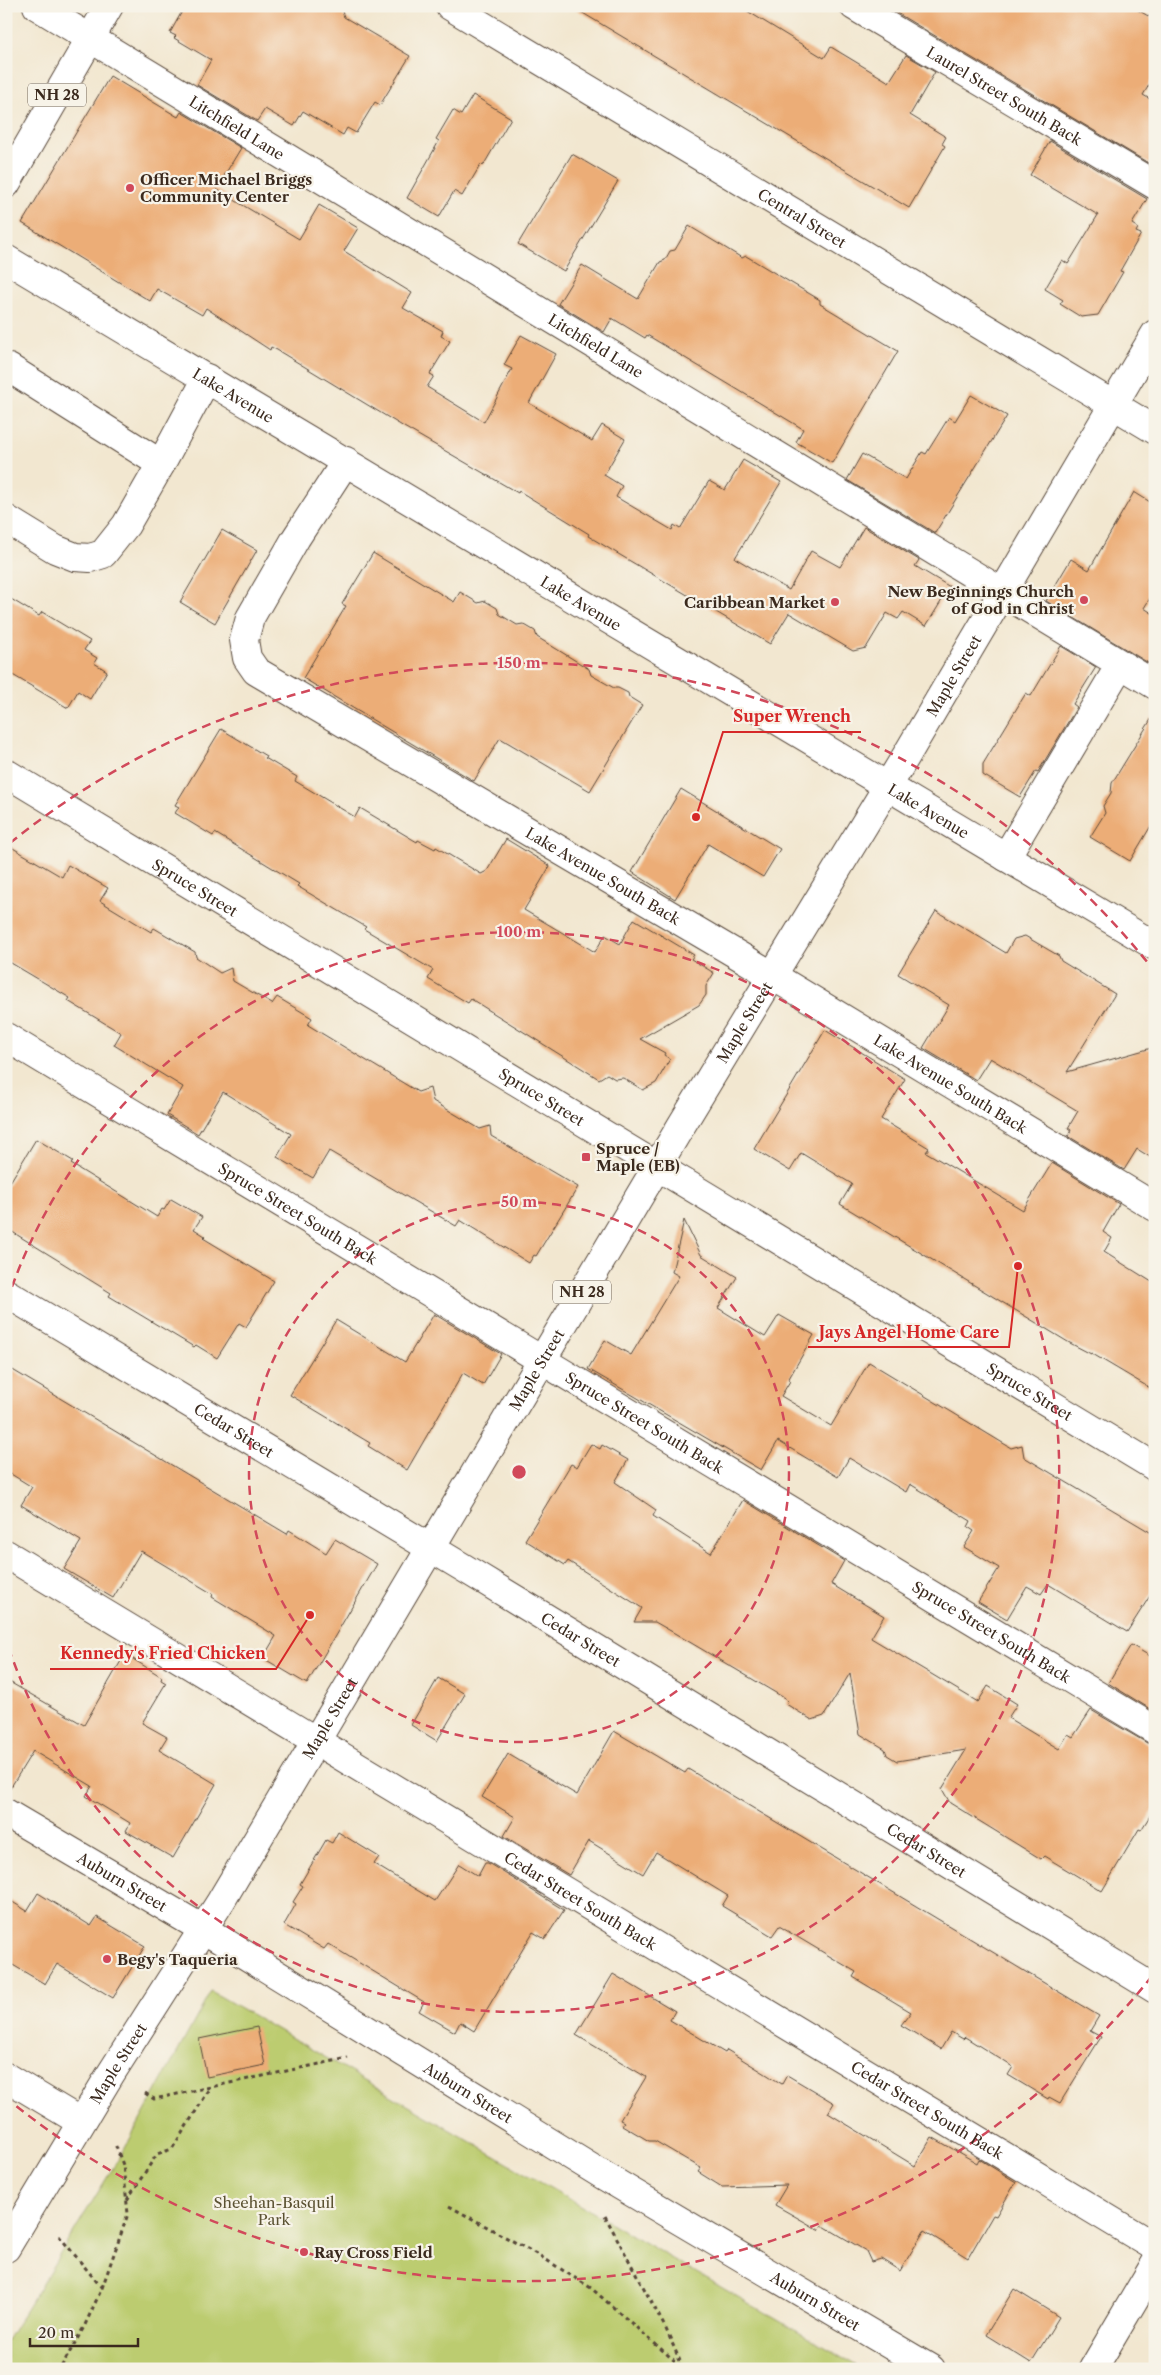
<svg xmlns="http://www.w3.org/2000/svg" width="1161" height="2375" font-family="'Libre Caslon Text',serif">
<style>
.green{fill:#bccc6f;stroke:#7c7b46}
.building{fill:#ecad77}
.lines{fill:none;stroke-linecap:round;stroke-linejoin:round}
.minor-casing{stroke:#564639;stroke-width:30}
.major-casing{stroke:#564639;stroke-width:30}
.path{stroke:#564639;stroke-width:3;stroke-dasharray:4 4;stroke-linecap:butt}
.minor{stroke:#fff;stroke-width:28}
.major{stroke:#fff;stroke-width:28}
.ring{fill:none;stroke:#d1495b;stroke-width:2.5;stroke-dasharray:9 6}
.poi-dot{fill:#d1495b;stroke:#f7f3e8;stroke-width:2}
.labels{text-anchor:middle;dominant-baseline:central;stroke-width:4.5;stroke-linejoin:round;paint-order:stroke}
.shield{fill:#f7f3e8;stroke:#73665b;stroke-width:1}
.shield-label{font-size:14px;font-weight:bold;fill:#3b2a1e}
.street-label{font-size:15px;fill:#3b2a1e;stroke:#f7f3e8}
.poi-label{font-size:15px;font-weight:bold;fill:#3b2a1e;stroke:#f7f3e8;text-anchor:start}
.park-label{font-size:15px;fill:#5b5232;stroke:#f7f3e8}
.centre{fill:#d1495b;stroke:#f7f3e8;stroke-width:2.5}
.ring-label{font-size:15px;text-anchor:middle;font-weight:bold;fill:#d1495b;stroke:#f7f3e8;stroke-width:4.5;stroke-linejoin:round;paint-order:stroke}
.leader{fill:none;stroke:#d62828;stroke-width:2}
.callout-dot{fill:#d62828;stroke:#f7f3e8;stroke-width:2}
.callout-label{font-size:16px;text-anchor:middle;font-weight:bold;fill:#d62828;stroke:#f7f3e8;stroke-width:4.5;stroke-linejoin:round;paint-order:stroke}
</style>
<rect width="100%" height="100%" fill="#f7f3e8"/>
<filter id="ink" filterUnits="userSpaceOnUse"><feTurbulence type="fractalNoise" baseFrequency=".02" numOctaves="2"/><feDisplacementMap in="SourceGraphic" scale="10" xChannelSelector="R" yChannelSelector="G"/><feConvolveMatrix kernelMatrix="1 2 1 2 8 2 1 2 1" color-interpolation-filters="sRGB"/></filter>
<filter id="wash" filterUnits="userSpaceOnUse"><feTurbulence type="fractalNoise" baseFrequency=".0096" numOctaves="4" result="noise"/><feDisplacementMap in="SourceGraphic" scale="20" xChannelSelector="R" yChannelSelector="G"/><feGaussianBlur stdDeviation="1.12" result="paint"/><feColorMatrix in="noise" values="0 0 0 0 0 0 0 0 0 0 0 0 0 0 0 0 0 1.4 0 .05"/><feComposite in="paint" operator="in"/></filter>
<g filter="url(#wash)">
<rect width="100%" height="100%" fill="#f2e7d0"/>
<path class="green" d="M211,1991L862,2369H6V2342L124,2150Z"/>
<g id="blocks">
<path class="building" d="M185,6H340L344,17L410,56L380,105L375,102L356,133L347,128L343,135L303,111L294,126L265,109L257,121L197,85L211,60L174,38L176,36L170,33Z
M571,6H739L824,58L831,47L889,82L906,55L935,72L910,115L946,137L942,144L945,146L909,208Z
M885,6H1131L1155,20V75L1143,95L1155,102V167Z
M110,76L178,117L181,112L241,148L216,189L299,239L319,205L358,228L344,251L412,293L403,308L443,331L441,336L450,341L430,374L434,376L427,387L484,422L512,369L504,365L521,335L556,354L529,403L592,441L602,425L625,439L604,475L622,486L616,497L672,530L674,525L680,529L709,481L725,490L743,460L781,482L735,558L789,590L811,551L840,567L864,527L919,560L915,566L950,587L926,626L903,612L898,619L887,613L866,648L853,651L789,613L770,644L588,536L589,534L519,491L518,493L404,427L277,350L271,347L270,350L206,308L202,315L157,289L150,301L22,223Z
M473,95L511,118L483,166L481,164L462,196L454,191L439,217L407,198L439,141L436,139L453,110L461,115Z
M1050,141L1147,199L1132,224L1138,228L1136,232L1141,234L1120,271L1123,272L1098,315L1081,317L1060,304L1063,300L1045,289L1062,260L1068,264L1098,215L1030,175Z
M572,154L618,181L564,271L518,244Z
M689,226L742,258L746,256L820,300V304L898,351L832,463L796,442L803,429L647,335L645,338L612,318L604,332L558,304L582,265L638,299L660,262L665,260L670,251L675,250Z
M971,395L1007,416L935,533L847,480L862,454L906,479L922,452L926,454L949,417L955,421Z
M1134,492L1155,505V590L1144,608L1155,615V667L1046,601L1071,559L1089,570Z
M222,530L257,550L215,623L180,602Z
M373,553L454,602L460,592L478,603L485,601L497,608L499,614L517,625L523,624L535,631L537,637L589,669L591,675L614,688H618L628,693L629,697L642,705L590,791L500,738L474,781L303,678L346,606L342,604Z
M6,596L39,616L42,612L90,641L84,650L97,658L94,663L107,671L90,699L78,691L68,708L6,671Z
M1061,646L1096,667L1073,704L1077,707L1038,772L1036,771L1020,797L983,775V764L1026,693L1031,696Z
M1155,713V819L1130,861L1090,837L1105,813L1103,806L1111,793L1112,783Z
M221,729L266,756L265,758L297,777L295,781L355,817L360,808L417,842L418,840L435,849L436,847L481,874L487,871L506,839L550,866L524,910L595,952L605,935L620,944L634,919L694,955L691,959L714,973L706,986V995L699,1005L640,1039L665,1053L664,1055L670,1059L656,1083L643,1090L623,1078L615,1079L607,1074L599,1079L471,999L468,1003L428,979L433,970L364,929L366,927L297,886L299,884L215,833L213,836L175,813L179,807L175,805Z
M681,789L780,849L763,877L708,844L675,899L632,872Z
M6,844L62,877L68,865L108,888L100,901L151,932L154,928L195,952L196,957L220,973L231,968L233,981L272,1004L277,997L312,1018L308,1025L418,1092L430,1088L433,1101L480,1129L490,1126L491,1136L578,1187L536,1256L534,1255L529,1263L460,1220L456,1226L329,1151L313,1178L277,1157L291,1134L223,1092L198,1134L167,1115L183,1087L114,1045L121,1033L68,1001L70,998L6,960Z
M936,911L1006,953L1014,939L1025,936L1059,956L1061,961L1115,994L1067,1072L1155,1047V1160L1137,1149L1124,1170L1068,1136L1071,1130L1068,1128L1078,1111L990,1058L976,1080L923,1048L949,1005L898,974Z
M825,1030L905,1079L881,1119L929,1148L926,1152L1023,1210L1052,1163L1119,1204L1103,1232L1112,1238L1104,1252L1155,1284V1391L1091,1353V1354L1068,1342L840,1204L852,1184L801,1153L790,1171L754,1149Z
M36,1139L73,1161L71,1164L157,1217L162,1209L164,1210L171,1199L202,1217L194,1229L205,1236L203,1238L274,1281L246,1327L239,1323L217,1358L196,1345L194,1347L109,1296L111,1293L6,1228V1189Z
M684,1220L701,1255L737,1277L718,1308L765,1337L779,1315L814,1335L788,1380L790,1381L781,1396L831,1426L869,1362L1011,1448L1022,1445L1024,1457L1155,1535V1588L1127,1632L1048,1584L1041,1594L1027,1586L1007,1619L978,1602L999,1568L964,1547L974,1531L968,1527L971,1521L910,1484L906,1492L849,1458L838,1477L778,1441L761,1470L588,1369L605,1340L631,1355L679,1276L672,1272Z
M434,1314L501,1354L483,1385L463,1373L407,1470L368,1446L370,1443L290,1395L336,1320L405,1362Z
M6,1366L287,1534L289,1530L326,1553L335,1539L377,1564L307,1684L263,1658L276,1636L212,1597L213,1594L141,1551L113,1598L64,1569L81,1541L21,1505L32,1487L6,1471Z
M591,1444L600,1449L602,1445L628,1460L615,1482L656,1510L653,1516L711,1553L743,1500L844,1561L831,1584L884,1616L871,1638L978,1702L988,1686L1017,1704L1008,1718L1059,1749L1068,1734L1073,1737L1091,1710L1147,1743L1155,1746V1808L1141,1830L1139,1829L1102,1891L1044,1856L1041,1859L950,1803L942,1789L966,1750L897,1761L887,1755L885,1749L860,1734L850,1673L824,1716L812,1720L786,1704L788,1701L786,1699L676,1634L655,1622H634L642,1608L568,1561L565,1565L525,1540L571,1464L577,1467Z
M1131,1645L1155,1659V1712L1108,1683Z
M125,1654L162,1677L161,1680L166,1683L142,1723L167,1737L159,1750L216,1784L173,1858L126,1831L130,1823L86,1796L92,1786L33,1751L6,1795V1680L84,1725Z
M438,1678L465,1694L437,1741L411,1725Z
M614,1731L685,1773L688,1769L1099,2016L1090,2031L1101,2037L1060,2103L1049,2097L1048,2099L1008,2075L1013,2067L965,2037L963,2039L951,2032L941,2049L901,2025L911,2012L853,1977L856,1972L779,1926L772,1936L722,1906L728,1896L656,1852L643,1874L589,1841L569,1875L504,1836L515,1817L482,1797L508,1754L577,1795Z
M338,1832L379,1857L374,1864L435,1901L459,1864L478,1876L485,1863H488L564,1910L545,1939L533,1932L474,2031L460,2022L455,2032L419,2011L424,2002L328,1944L324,1949L284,1925L296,1904L293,1902L303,1886L300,1884L326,1840L332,1843Z
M38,1893L91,1926L97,1917L145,1946L113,1998L57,1964L45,1984L6,1961V1898L27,1911Z
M613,1974L675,2011L670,2020L725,2053L727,2050L782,2084L787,2075L834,2103L828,2113L915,2166L932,2137L977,2163L979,2159L1016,2182L996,2216L993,2215L968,2258L924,2231L900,2271L881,2259L871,2262L866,2251L822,2225L819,2230L775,2205L787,2185L722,2187L698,2172L701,2168L655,2141H649L622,2125L624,2122L620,2120L646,2077L576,2035Z
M257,2027L265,2065L207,2077L199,2039Z
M1014,2289L1059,2317L1031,2363L986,2335Z"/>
</g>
</g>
<g filter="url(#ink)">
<use href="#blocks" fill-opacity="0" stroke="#564639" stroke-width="1"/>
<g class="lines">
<g class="minor-casing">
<g id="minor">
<path id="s1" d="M37,6L1155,685"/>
<path id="s2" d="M450,6L1155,430"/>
<path id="s3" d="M854,6L1155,185"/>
<path id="s4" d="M6,259L1155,946"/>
<path id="s5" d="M346,461L296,538L250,618L244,640L247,658L256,671L748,961L1155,1207"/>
<path d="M161,464L207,378"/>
<path d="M6,519L55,549L75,557L90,558L103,554L126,525L161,464L9,368"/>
<path id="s6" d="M6,773L1155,1467"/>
<path d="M1006,857L1120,665"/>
<path id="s7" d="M6,1037L1155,1730"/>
<path id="s8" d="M6,1293L464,1568L1155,1989"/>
<path id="s9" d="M6,1554L1155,2247"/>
<path id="s10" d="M6,1813L203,1929L606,2177L931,2369"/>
<path d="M6,2077L81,2122"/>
<path d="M1093,2369L1155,2264"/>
</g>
</g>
<g class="major-casing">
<g id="major">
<path d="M6,184L109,6"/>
<path id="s11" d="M6,2248L110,2075L221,1901L681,1126L906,756L1155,334"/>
</g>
</g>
<path class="path" d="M145,2093L154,2099L348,2058
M127,2200L157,2154L172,2149L211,2087
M449,2206L540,2256L591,2288L684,2369
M605,2216L666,2329L680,2361
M59,2236L102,2288L84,2327L60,2369
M102,2288L128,2214L123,2165L115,2144"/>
<use href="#minor" class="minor"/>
<use href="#major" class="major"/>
</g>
</g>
<g class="ring">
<circle cx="519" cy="1472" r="270"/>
<path d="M7 1301A540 540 0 1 1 7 1643"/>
<path d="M1152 1976A809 809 0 0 1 10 2101M10 843A809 809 0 0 1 1152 968"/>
</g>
<g class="poi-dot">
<circle cx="130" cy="188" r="5"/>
<circle cx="1084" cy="600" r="5"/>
<circle cx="835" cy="602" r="5"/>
<rect x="581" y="1152" width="10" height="10" rx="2.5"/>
<circle cx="107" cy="1959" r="5"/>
<circle cx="304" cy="2252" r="5"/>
</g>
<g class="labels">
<g class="shield">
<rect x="28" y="83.5" width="58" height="23" rx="4"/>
<rect x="553" y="1280.5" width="58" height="23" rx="4"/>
</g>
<g class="shield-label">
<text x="57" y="95">NH 28</text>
<text x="582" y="1292">NH 28</text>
</g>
<g class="street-label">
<text stroke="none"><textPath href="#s3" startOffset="175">Laurel Street South Back</textPath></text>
<text stroke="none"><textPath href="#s1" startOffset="234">Litchfield Lane</textPath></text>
<text stroke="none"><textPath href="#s2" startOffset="411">Central Street</textPath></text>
<text stroke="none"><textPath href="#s1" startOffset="654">Litchfield Lane</textPath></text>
<text stroke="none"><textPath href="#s4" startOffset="265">Lake Avenue</textPath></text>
<text stroke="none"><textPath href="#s4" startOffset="670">Lake Avenue</textPath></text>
<text stroke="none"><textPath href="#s11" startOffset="1836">Maple Street</textPath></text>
<text stroke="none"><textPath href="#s4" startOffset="1075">Lake Avenue</textPath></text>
<text stroke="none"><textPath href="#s5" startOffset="644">Lake Avenue South Back</textPath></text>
<text stroke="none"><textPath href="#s6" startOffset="221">Spruce Street</textPath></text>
<text stroke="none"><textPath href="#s11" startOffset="1431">Maple Street</textPath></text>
<text stroke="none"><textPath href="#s5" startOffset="1049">Lake Avenue South Back</textPath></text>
<text stroke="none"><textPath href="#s6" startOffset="626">Spruce Street</textPath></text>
<text stroke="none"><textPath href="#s7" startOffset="341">Spruce Street South Back</textPath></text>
<text stroke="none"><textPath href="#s11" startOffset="1026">Maple Street</textPath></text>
<text stroke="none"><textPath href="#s6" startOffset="1196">Spruce Street</textPath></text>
<text stroke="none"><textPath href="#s7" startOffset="746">Spruce Street South Back</textPath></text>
<text stroke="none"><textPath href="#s8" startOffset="266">Cedar Street</textPath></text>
<text stroke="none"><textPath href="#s7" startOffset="1151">Spruce Street South Back</textPath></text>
<text stroke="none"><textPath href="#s8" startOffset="671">Cedar Street</textPath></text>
<text stroke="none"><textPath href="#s11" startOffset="621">Maple Street</textPath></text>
<text stroke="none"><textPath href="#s8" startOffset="1076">Cedar Street</textPath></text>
<text stroke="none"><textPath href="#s10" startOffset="135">Auburn Street</textPath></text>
<text stroke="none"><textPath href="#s9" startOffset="671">Cedar Street South Back</textPath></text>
<text stroke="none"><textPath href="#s11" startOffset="216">Maple Street</textPath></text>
<text stroke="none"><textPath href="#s10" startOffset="540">Auburn Street</textPath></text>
<text stroke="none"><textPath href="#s9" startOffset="1076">Cedar Street South Back</textPath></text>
<text stroke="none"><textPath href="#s10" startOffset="945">Auburn Street</textPath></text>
</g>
<g class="poi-label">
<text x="140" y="179">Officer Michael Briggs<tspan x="140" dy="17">Community Center</tspan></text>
<text x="1074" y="591" text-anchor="end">New Beginnings Church<tspan x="1074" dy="17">of God in Christ</tspan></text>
<text x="825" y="602" text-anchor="end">Caribbean Market</text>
<text x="596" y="1148">Spruce /<tspan x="596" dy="17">Maple (EB)</tspan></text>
<text x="117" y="1959">Begy's Taqueria</text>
<text x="314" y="2252">Ray Cross Field</text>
</g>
<g class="park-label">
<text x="274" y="2202">Sheehan-Basquil<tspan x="274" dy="17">Park</tspan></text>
</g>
</g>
<circle cx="519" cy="1472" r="8" class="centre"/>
<g class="ring-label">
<text x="519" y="668">150 m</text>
<text x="519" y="937">100 m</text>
<text x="519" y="1207">50 m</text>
</g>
<path class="leader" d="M696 817L723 732H861M1018 1266L1009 1347H808M310 1615L276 1669H50"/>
<g class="callout-dot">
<circle cx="696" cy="817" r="5"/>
<circle cx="1018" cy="1266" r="5"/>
<circle cx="310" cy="1615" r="5"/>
</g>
<g class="callout-label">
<text x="792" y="722">Super Wrench</text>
<text x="909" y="1338">Jays Angel Home Care</text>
<text x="163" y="1659">Kennedy's Fried Chicken</text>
</g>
<rect width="1161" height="2375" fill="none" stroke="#f7f3e8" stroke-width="25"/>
<path d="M30 2338v8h108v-8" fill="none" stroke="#3b2a1e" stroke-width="2.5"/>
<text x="38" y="2338" font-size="15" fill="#3b2a1e" stroke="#f7f3e8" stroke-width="4" paint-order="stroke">20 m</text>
</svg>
